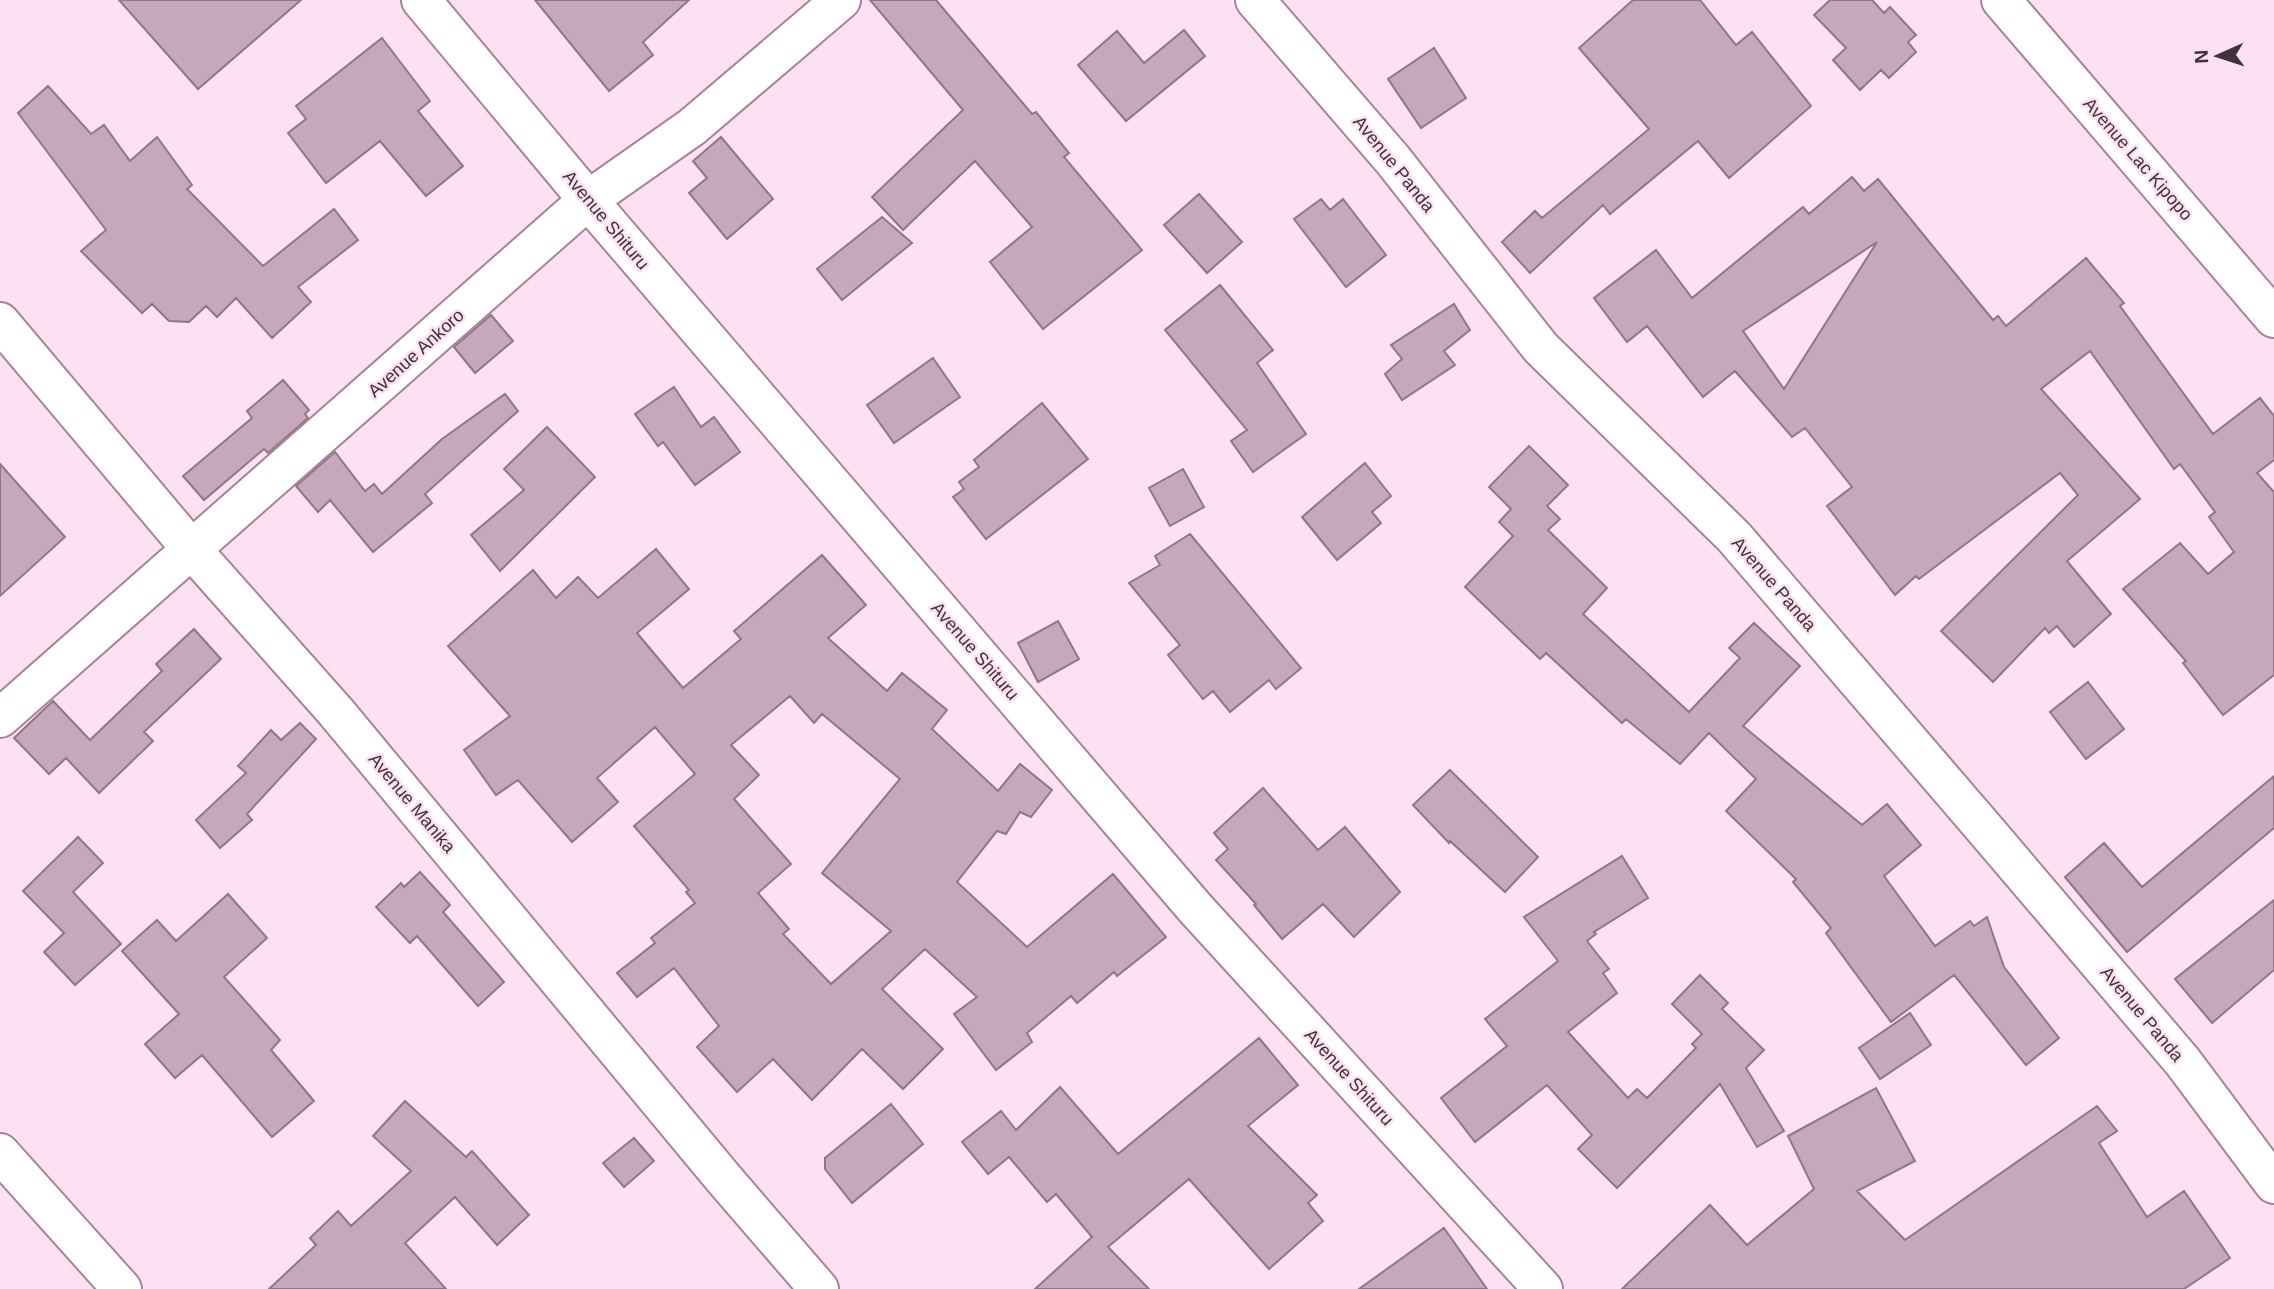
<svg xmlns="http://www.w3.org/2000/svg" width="2274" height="1289" font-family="Helvetica,sans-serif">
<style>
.building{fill:#c7a7bb;stroke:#937588;stroke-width:2;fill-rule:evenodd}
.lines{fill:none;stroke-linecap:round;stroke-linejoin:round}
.street-casing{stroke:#a48598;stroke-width:42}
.street{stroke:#fff;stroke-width:38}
.labels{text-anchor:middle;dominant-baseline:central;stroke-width:5;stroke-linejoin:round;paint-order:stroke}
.street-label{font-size:18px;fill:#3f323a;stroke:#fde1f2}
</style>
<rect width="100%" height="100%" fill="#fde1f2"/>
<path class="building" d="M119,0H301L198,89Z
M535,0H689L643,42L653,55L609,91Z
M870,0H936L1032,114L1036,112L1069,153L1064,157L1142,250L1043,329L990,262L1032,227L975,161L903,230L872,197L963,110Z
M1633,0H1700L1736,45L1752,32L1811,106L1729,178L1698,141L1610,214L1603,205L1530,273L1502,242L1535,211L1542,218L1649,129L1579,48Z
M1830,0H1872L1884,13L1890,7L1916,35L1908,42L1916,52L1889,78L1881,70L1860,90L1833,60L1846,48L1814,15Z
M1184,30L1205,56L1126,121L1078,65L1117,31L1144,63Z
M382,38L430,101L418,111L463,166L426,196L380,141L326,183L288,133L306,119L296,106Z
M1434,48L1466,98L1421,128L1388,79Z
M48,86L91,134L104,125L130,161L157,137L192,185L187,189L263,266L334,209L358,240L298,287L311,302L272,338L236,298L217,317L206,306L189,322L169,321L152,304L142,313L81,251L106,230L18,113Z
M721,137L773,199L727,239L689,193L707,178L693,161Z
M1852,177L1864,191L1878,179L1993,320L1998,316L2006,326L2086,258L2124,303L2120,306L2213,434L2260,398L2274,416V460L2257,473L2274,492V675L2223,715L2183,663L2186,661L2123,589L2180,543L2208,574L2234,552L2209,517L2215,512L2180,464L2174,469L2090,351L2041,389L2140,499L2067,561L2111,614L2074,647L2057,626L2049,633L2045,628L1993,682L1941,631L2078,495L2060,473L1919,579L1916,576L1895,595L1827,506L1852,487L1805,428L1792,437L1735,371L1703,397L1647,326L1627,342L1594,298L1656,250L1692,298L1803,207L1809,214ZM1877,242L1784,389L1743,331Z
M1199,194L1242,242L1207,273L1164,225Z
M1321,199L1330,210L1343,199L1386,255L1346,287L1294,219Z
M882,217L912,243L842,300L817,269Z
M1220,285L1273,350L1257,363L1306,434L1253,472L1231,441L1247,430L1165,330Z
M1454,304L1470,330L1444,351L1455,365L1402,400L1385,374L1402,359L1391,345Z
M491,315L513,341L475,373L454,347Z
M933,358L960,397L894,443L867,405Z
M283,380L309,410L305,414L308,418L268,453L264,449L204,500L183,476L252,418L247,411Z
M674,387L701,427L714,417L740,452L695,485L663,442L658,446L635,414Z
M505,394L518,411L425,494L432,503L373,552L330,500L318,512L296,486L335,452L365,491L374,484L382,494L442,439Z
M1042,403L1088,459L986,539L953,497L964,489L959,482L979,467L974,460Z
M547,427L595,477L500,571L471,535L524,490L504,469Z
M1529,446L1568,485L1547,506L1560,519L1548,530L1607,588L1583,614L1689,712L1740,658L1729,648L1754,623L1800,666L1743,726L1862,825L1887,804L1921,845L1884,876L1935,946L1970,921L1974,926L1987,917L2004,967L2059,1038L2026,1065L1954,975L1891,1022L1826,933L1831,928L1793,882L1796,879L1726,811L1756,779L1709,733L1680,764L1626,719L1622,723L1546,653L1540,659L1465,587L1513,536L1499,522L1511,509L1489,487Z
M1365,463L1391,496L1372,512L1381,523L1337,560L1302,517Z
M0,464L65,537L0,596Z
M1183,469L1204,507L1170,526L1149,488Z
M1190,534L1301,668L1276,689L1269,680L1230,712L1213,691L1203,699L1168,655L1180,645L1129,583L1160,565L1155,556Z
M656,549L689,589L637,633L683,688L741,639L734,631L822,555L866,605L828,638L887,691L902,673L947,710L932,729L998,791L1020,764L1052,790L1031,817L1020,812L1006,834L997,831L957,882L1027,947L1113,874L1166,937L1117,976L1114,972L1077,1003L1071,996L1027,1033L1032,1042L996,1070L954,1014L977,997L925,949L882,989L943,1049L903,1089L862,1049L812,1100L773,1059L737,1092L697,1047L719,1026L674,968L637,997L617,973L655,943L651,938L695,903L686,892L689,890L634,826L695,774L655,727L597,778L618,802L572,842L518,780L496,795L464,750L510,716L448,646L533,570L556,598L578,577L598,598ZM790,696L814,723L822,714L900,779L822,873L891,931L831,984L783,934L789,929L758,893L791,864L734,799L759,775L731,745Z
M1058,621L1079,659L1038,682L1018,643Z
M194,629L221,659L144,732L153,741L99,793L66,758L49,774L14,738L53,701L90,740L162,671L156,664Z
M2088,682L2124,729L2086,759L2050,712Z
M300,723L316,739L247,814L252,820L220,848L196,820L246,773L238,766L271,730L281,740Z
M1450,770L1538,857L1505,892L1450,841L1449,843L1413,805Z
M2274,776V828L2127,952L2065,877L2104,843L2142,887Z
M1263,788L1318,850L1345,827L1400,892L1354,937L1323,904L1282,939L1254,905L1256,904L1216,860L1228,849L1214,833Z
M78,837L103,863L73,892L121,944L75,985L44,952L64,933L23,891Z
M1622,856L1648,898L1594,932L1596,934L1587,941L1609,969L1603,973L1617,993L1568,1032L1628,1098L1637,1089L1647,1098L1696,1048L1692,1044L1702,1034L1672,1004L1700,975L1728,1003L1722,1009L1764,1050L1746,1068L1784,1131L1757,1147L1720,1084L1617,1188L1578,1149L1592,1135L1547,1085L1475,1142L1441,1098L1507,1046L1485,1019L1558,961L1524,917Z
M420,872L450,905L443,912L504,982L478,1006L417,936L410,943L376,907L401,883L404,887Z
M228,894L267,938L224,977L280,1040L271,1050L314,1101L272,1137L202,1055L175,1078L145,1044L179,1014L122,951L157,920L176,941Z
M2274,900V970L2212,1023L2175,979Z
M1910,1013L1931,1045L1880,1079L1859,1048Z
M1259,1038L1298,1085L1248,1126L1317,1195L1308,1203L1323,1221L1269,1269L1189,1179L1108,1247L1149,1289H1035L1092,1237L1056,1194L1047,1202L1009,1157L988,1174L962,1142L1001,1111L1016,1130L1060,1087L1118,1154Z
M1876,1088L1915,1161L1857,1191L1905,1240L2097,1106L2117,1131L2099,1143L2147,1217L2184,1191L2230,1258L2184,1289H1622L1710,1205L1747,1245L1814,1189L1788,1136Z
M405,1101L466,1157L472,1151L529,1215L497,1245L455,1197L405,1243L446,1289H269L316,1245L310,1238L338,1211L351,1226L411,1171L373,1136Z
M891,1104L923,1144L852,1203L825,1169V1158Z
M634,1138L654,1161L624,1187L603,1163Z
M1444,1228L1487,1289H1359Z"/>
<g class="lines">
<g class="street-casing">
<path id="street" d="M421,0L588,200L1195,908L1543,1289
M1255,0L1393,160L1541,348L1734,537L1989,834L2183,1062L2274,1184
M2001,0L2274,318
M0,322L193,551L336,712L724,1179L819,1289
M0,718L588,200L692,127L841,0
M0,1153L122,1289"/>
</g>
<use href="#street" class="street"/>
</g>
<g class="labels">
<g class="street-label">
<text transform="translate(2138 159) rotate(49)">Avenue Lac Kipopo</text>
<text transform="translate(1394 164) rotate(51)">Avenue Panda</text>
<text transform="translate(606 220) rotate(50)">Avenue Shituru</text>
<text transform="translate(416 353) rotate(-42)">Avenue Ankoro</text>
<text transform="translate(1774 584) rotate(49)">Avenue Panda</text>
<text transform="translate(975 651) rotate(49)">Avenue Shituru</text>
<text transform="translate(412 803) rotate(50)">Avenue Manika</text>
<text transform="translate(2142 1014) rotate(50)">Avenue Panda</text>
<text transform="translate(1349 1077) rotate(48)">Avenue Shituru</text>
</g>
</g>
<g transform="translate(2218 56) rotate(267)" stroke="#fde1f2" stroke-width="5" paint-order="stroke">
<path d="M0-5L12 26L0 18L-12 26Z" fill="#3f323a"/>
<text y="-10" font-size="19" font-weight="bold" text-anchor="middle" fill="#3f323a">N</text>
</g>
</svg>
